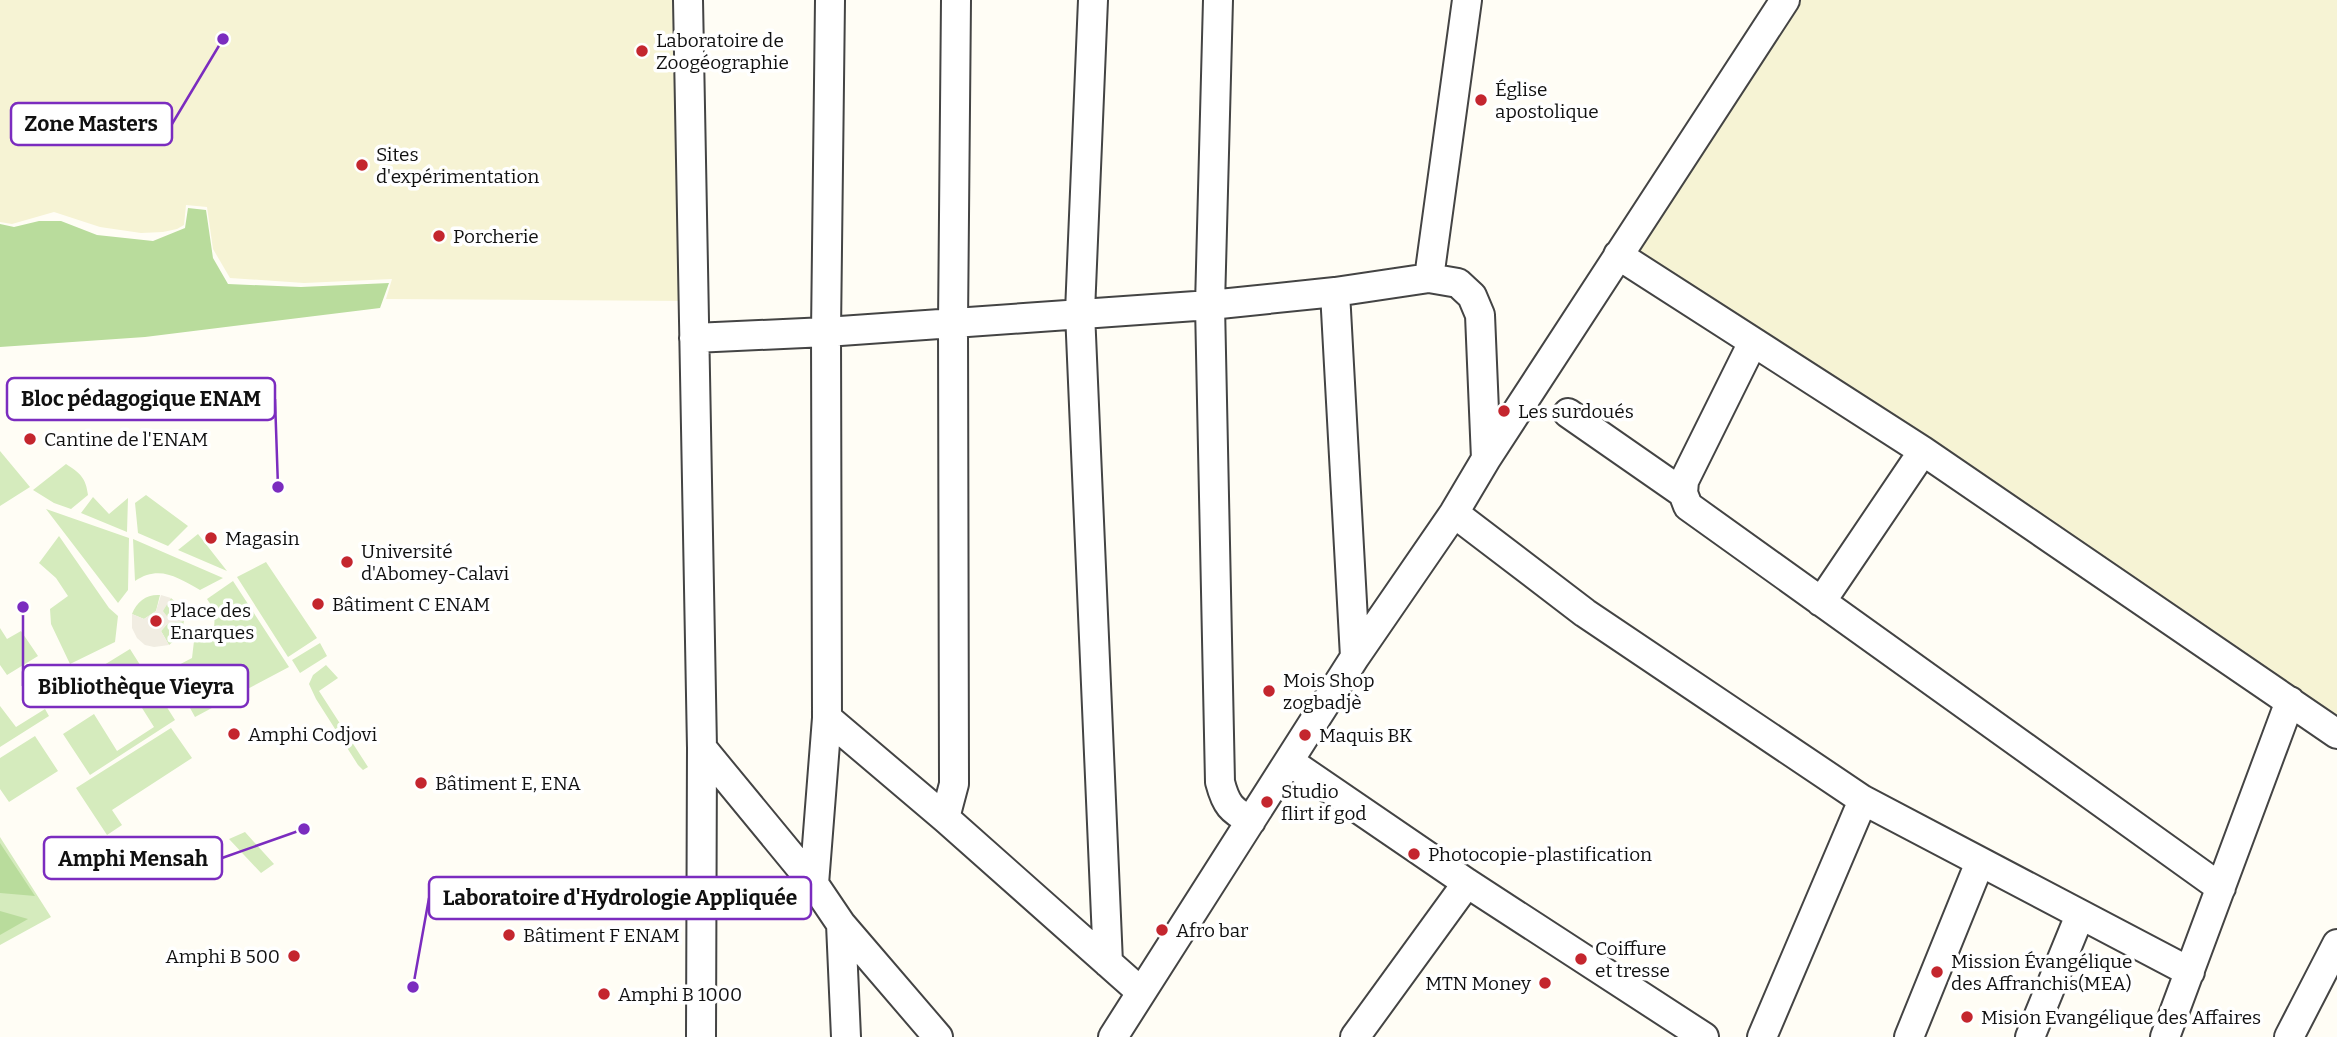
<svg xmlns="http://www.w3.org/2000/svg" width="2337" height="1037" font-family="Bitter,serif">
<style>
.farmland{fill:#f6f3d4}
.green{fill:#d5ebbd}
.forest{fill:#b9dc9c}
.plaza{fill:#f1ede2}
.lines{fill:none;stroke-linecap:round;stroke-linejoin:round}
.minor-casing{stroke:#444;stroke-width:32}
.minor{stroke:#fff;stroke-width:28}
.poi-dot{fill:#c4262e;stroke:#fff;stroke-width:2.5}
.labels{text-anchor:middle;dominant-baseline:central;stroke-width:7;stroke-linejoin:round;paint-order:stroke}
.poi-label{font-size:19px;fill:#111;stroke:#fff;text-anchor:start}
.leader{fill:none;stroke:#7b2cbf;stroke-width:2.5}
.callout-dot{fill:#7b2cbf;stroke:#fff;stroke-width:2.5}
.callout{fill:#fff;stroke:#7b2cbf;stroke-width:2.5}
.callout-label{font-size:21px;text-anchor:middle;font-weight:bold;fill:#111}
</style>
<rect width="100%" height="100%" fill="#fffdf5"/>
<path class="farmland" d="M0,0H680L690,301L386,299L392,279L304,283L230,278L213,249L207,207L186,205L184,225L177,229L163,232L141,233L100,227L54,212L12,224L0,222Z
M1787,0H2337V726L1618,255Z"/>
<path class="green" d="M0,451L30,487L0,506Z
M66,464C80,473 86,478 88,495L71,509L54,503L33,490Z
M146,495L188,526L168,546L138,533L135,503Z
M93,497L109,514L128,498L127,532L81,513Z
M46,509L129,538L128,590L118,603Z
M198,534L227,571L178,550Z
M59,536L109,608L118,616L115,642L70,664L51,624L50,609L68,596L56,578L39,563Z
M133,539L223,578L200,590C177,577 159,565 135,581Z
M266,562L317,638L288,657L237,577Z
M233,581L289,667L195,717L169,670L192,658L194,641L214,630L215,611L207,599Z
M160,595L156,611L144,619L132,614C137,601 147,594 160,595Z
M171,598L179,605L183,614L169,619L162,611Z
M184,621L181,635L169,645L161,631L168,623Z
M0,628L7,639L21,631L38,656L7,675L0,665Z
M320,643L327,656L300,673L292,660Z
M130,649L175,720L90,775L63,734L94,714L117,751L154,727L125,681L121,683L117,676L113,678L104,665Z
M326,665L338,678L319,691L368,767L363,770L358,765L316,699L309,684L313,675Z
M79,688L84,696L64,708L60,700Z
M0,706L16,727L45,709L49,716L0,747Z
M171,728L192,758L112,810L122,825L107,835L76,788Z
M35,736L58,771L9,802L0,789V758Z
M245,832L274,864L261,873L229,839Z
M0,837L51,917L0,945Z"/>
<path class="forest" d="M188,208L206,210L213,258L228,284L301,287L389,283L380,308L145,337L0,347V224L14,227L39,221H61L97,235L153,241L185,228Z
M0,843L35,896L0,893Z
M0,911L28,919L0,935Z"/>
<path class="plaza" d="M161,595L171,598L163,611L169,619L183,614L184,621L168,623L161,631L169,645L154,647L145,645L137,638L132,628V614L144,619L156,611Z"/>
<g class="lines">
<g class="minor-casing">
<path id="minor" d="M688,0L702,748L701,1037
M1093,0L1080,312L1108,963
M1218,0L1210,305L1220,782C1226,805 1231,810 1251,821
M1618,255L1923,451L2337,734
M1429,278L1467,0
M1335,292L1355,657
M694,338L826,332L1210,305L1335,292L1429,278L1458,283L1472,296L1480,315L1486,459
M1753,342L1684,481L1683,493L1688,506L2221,888
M1568,413L1683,493
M1454,513L1585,613L1863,800L2190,972
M1821,602L1923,451
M827,718L945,818L1141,992
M702,748L814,884L841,924L938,1037
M1290,762L1467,883L1704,1037
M945,818L954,784L953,324L956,0
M814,884L827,718L826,332L830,0
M841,924L846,1037
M1113,1037L1355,657L1454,513L1486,459L1785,0
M1355,1037L1467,883
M1762,1037L1863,800
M1909,1037L1980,862
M2030,1037L2080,915
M2165,1037L2290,701
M2289,1037L2337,944"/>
</g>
<use href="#minor" class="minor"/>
</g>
<g class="poi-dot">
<circle cx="642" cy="51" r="7"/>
<circle cx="1481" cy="100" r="7"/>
<circle cx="362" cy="165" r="7"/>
<circle cx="439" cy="236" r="7"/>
<circle cx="1504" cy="411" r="7"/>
<circle cx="30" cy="439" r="7"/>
<circle cx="211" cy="538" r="7"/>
<circle cx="347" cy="562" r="7"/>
<circle cx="318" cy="604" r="7"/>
<circle cx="156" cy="621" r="7"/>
<circle cx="1269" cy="691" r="7"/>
<circle cx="234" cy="734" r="7"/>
<circle cx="1305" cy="735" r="7"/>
<circle cx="421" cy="783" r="7"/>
<circle cx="1267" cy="802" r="7"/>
<circle cx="1414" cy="854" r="7"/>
<circle cx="1162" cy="930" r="7"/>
<circle cx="509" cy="935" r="7"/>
<circle cx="294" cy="956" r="7"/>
<circle cx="1581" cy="959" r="7"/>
<circle cx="1937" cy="972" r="7"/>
<circle cx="1545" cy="983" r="7"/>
<circle cx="604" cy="994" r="7"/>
<circle cx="1967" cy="1017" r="7"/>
</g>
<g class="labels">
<g class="poi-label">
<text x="656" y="40">Laboratoire de<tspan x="656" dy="22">Zoogéographie</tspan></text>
<text x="1495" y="89">Église<tspan x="1495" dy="22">apostolique</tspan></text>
<text x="376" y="154">Sites<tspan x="376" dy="22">d'expérimentation</tspan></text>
<text x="453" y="236">Porcherie</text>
<text x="1518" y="411">Les surdoués</text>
<text x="44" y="439">Cantine de l'ENAM</text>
<text x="225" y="538">Magasin</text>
<text x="361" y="551">Université<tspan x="361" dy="22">d'Abomey-Calavi</tspan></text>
<text x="332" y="604">Bâtiment C ENAM</text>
<text x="170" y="610">Place des<tspan x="170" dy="22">Enarques</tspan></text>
<text x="1283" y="680">Mois Shop<tspan x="1283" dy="22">zogbadjè</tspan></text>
<text x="248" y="734">Amphi Codjovi</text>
<text x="1319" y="735">Maquis BK</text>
<text x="435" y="783">Bâtiment E, ENA</text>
<text x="1281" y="791">Studio<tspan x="1281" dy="22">flirt if god</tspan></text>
<text x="1428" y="854">Photocopie-plastification</text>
<text x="1176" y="930">Afro bar</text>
<text x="523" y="935">Bâtiment F ENAM</text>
<text x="1595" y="948">Coiffure<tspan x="1595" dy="22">et tresse</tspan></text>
<text x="280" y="956" text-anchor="end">Amphi B 500</text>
<text x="1951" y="961">Mission Évangélique<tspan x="1951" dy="22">des Affranchis(MEA)</tspan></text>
<text x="1531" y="983" text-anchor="end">MTN Money</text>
<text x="618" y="994">Amphi B 1000</text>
<text x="1981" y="1017">Mision Evangélique des Affaires</text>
</g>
</g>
<path class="leader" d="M223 39L172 124M278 487L275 399M23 607L23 686M304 829L222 858M413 987L429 898"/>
<g class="callout-dot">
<circle cx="223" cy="39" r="7"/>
<circle cx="278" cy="487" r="7"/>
<circle cx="23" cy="607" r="7"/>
<circle cx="304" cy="829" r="7"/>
<circle cx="413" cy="987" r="7"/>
</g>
<g class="callout">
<rect x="11" y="103" width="161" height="42" rx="7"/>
<rect x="7" y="378" width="268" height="42" rx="7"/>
<rect x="23" y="665" width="225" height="42" rx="7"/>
<rect x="44" y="837" width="178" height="42" rx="7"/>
<rect x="429" y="877" width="382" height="42" rx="7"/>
</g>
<g class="callout-label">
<text x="91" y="131">Zone Masters</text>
<text x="141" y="406">Bloc pédagogique ENAM</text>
<text x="136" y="694">Bibliothèque Vieyra</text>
<text x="133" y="866">Amphi Mensah</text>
<text x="620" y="905">Laboratoire d'Hydrologie Appliquée</text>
</g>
</svg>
